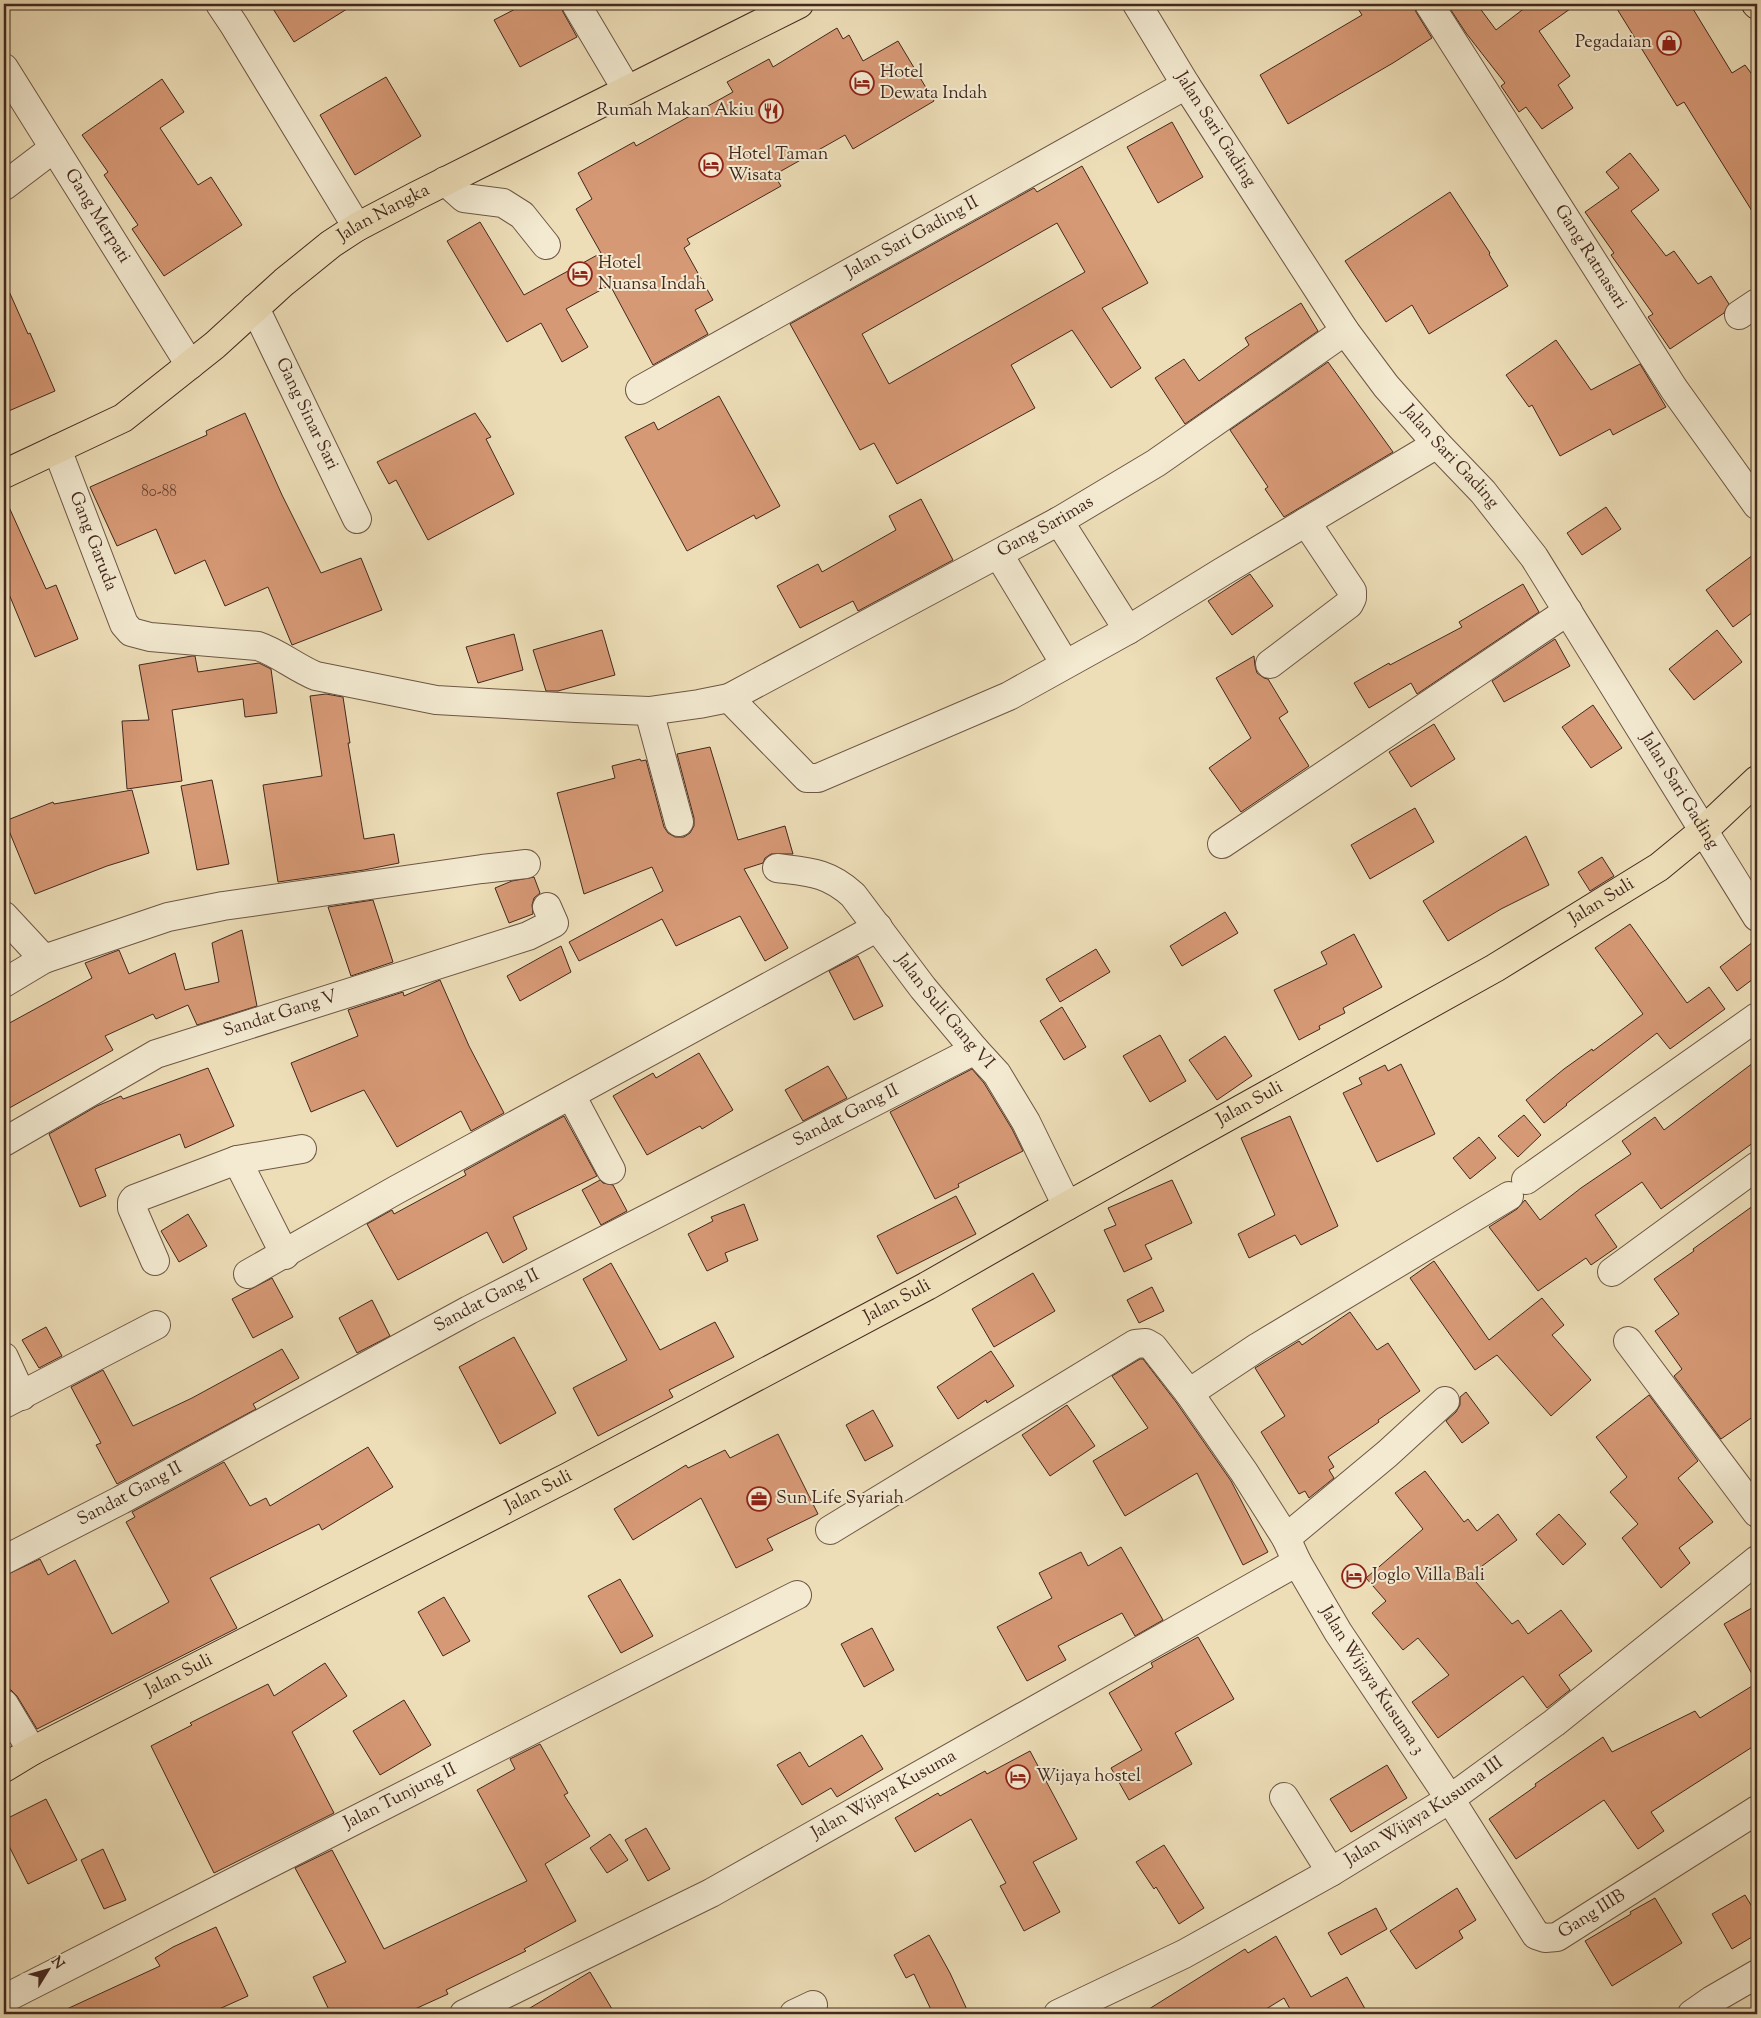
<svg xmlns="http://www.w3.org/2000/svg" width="1761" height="2018" font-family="'Sorts Mill Goudy',serif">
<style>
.building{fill:#d69975;stroke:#43281e;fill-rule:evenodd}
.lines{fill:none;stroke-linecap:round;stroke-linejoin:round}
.minor-casing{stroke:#6e5644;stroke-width:30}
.major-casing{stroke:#43281e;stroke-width:30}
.highway-casing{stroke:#43281e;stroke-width:30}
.minor{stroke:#f3ead1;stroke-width:28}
.major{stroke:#eddeb8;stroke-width:28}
.highway{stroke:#eddeb8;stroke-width:28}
.labels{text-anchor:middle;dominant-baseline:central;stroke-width:4;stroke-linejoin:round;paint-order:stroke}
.number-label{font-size:15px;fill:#684434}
.poi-label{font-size:18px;fill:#43281e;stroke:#f3ead1;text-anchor:start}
.street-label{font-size:18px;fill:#43281e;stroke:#f3ead1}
</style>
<rect width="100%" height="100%" fill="#eddeb8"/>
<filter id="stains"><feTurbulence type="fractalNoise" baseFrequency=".004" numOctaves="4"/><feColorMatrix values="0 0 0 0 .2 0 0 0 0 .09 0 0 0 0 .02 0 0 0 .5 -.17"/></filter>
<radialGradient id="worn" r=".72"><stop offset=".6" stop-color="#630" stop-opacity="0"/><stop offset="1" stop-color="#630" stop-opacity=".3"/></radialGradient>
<path class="building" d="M270,4H355L294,42Z
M525,4H560L563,12L577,37L520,67L494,20Z
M1355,4H1414L1416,12L1432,38L1393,63L1288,124L1260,75L1362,15Z
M1447,4H1485L1479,7L1496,30L1530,4H1577L1539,31L1570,76L1558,85L1573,108L1542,129L1526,107L1519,112L1501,86L1505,83L1466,33Z
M1614,4H1690L1732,73L1745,65L1757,81V219L1684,102L1677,106Z
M837,28L843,39L849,35L863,61L898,41L934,101L853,149L845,135L774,175L781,186L687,239L690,244L684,248L713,300L695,310L708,334L653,365L610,285L566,309L588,347L562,362L541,323L507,342L447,241L480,222L524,295L601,253L576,209L592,199L578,173L634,142L636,146L733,92L727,82L769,59L773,67Z
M386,77L421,136L355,175L320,115Z
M162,79L184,112L160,128L198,185L211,177L242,225L164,276L132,229L138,225L104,175L108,172L82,135Z
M1172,122L1203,177L1158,203L1127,147Z
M1630,153L1659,190L1631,211L1666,256L1674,251L1698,284L1711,276L1729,304L1724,313L1670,349L1648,317L1653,314L1611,255L1614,253L1585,212L1619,188L1606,172Z
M1082,166L1148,283L1102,308L1141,368L1111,388L1072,330L1011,365L1035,408L897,484L874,443L860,450L790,324L1034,188L1037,192ZM1057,223L1085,272L889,384L862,334Z
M1450,192L1490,253L1489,254L1508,286L1429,334L1412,305L1386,322L1345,261Z
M4,280L28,334L30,333L55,391L4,413Z
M1301,303L1318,331L1185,424L1155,378L1184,359L1199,381L1249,345L1245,338Z
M1556,340L1591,390L1640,364L1666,407L1613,435L1610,429L1560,456L1532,405L1529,407L1506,375Z
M1328,362L1393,452L1284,517L1265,489L1268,487L1230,430Z
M719,396L780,506L756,519L754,515L687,551L625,437L654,422L658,430Z
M245,413L282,495L321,573L361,558L382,610L292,645L268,587L225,606L205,560L175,574L156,529L117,546L90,487L207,435L206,431Z
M475,413L491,437L486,439L514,494L428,540L396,480L389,484L377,462Z
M4,496L46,589L56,585L78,639L35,657L4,582Z
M921,499L953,560L858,611L853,601L800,628L777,586L818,564L822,572L896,530L889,516Z
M1606,507L1621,529L1582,555L1567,533Z
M1757,552V609L1733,627L1706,590Z
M1250,574L1273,606L1232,635L1208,601Z
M1523,584L1539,612L1417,694L1411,683L1369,708L1354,683L1389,663L1390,665L1462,627L1459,622Z
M602,630L615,675L558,691H546L533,650Z
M1717,630L1742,662L1694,700L1669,669Z
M514,634L523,670L478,683L466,647Z
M1555,639L1570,666L1504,702L1492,681Z
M192,656H195L198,672L259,663L271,669L277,713L245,717L243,699L172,710L182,781L127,789L122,721L149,720L139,665Z
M1254,656L1255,666L1257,673L1264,678L1268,679L1288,712L1279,718L1309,766L1241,812L1209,768L1251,738L1216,678Z
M326,694L343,697L350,743H348L364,839L394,834L399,863L364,870L278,882L263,785L322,776L310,696Z
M1593,705L1622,748L1591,768L1562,727Z
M1434,724L1455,759L1411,787L1389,752Z
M710,747L738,840L785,826L793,854H771L765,858L763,863L744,869L788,948L765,961L740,916L676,946L662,919L579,961L569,942L663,891L652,867L584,894L557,793L615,778L612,766L640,759L641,761L646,760L664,827L668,833L675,837H684L690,833L694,826V818L677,754Z
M212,780L229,864L197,870L181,786Z
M132,790L149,853L107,866L35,894L5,821L53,802L54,804Z
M1415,808L1434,842L1370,879L1351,845Z
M1526,836L1549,885L1501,909L1448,941L1423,901Z
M1602,857L1614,876L1590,891L1578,872Z
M534,877L540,893L534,898L532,905L533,914L509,923L495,888L512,881Z
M373,900L393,962L351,976L328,907Z
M1225,912L1238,933L1182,966L1170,946Z
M1630,924L1687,1003L1709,987L1725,1009L1670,1049L1657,1033L1566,1104L1567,1105L1544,1123L1526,1100L1564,1069L1592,1049L1593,1051L1643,1014L1595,948Z
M242,930L257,1006L197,1025L188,1005L156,1019L153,1014L105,1036L113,1050L4,1111V1026L92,978L85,963L119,950L129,974L175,953L185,990L219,982L212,943Z
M1354,934L1382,987L1343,1008L1345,1013L1319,1026L1320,1029L1299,1040L1274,990L1327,964L1321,952Z
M1757,939V976L1737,991L1720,967Z
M561,946L571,972L520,1001L507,976Z
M1096,949L1110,972L1060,1002L1046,979Z
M858,956L883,1006L854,1020L829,971Z
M440,980L469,1046L504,1113L471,1131L461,1111L397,1147L364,1090L311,1112L291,1063L358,1036L348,1010L403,992L404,996Z
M1062,1007L1086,1047L1064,1060L1040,1021Z
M1160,1035L1186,1081L1150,1102L1123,1056Z
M1225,1036L1252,1076L1217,1100L1189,1060Z
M699,1053L733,1110L702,1129L700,1126L647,1155L613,1096L653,1073L656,1078Z
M1757,1060V1140L1661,1209L1642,1182L1595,1215L1617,1247L1591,1265L1586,1258L1538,1291L1489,1227L1517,1209L1525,1200L1540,1220L1581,1188L1631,1154L1622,1141L1655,1117L1664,1130Z
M1401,1064L1435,1134L1377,1162L1343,1093L1362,1084L1359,1078L1385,1065L1388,1071Z
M828,1066L847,1098L803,1121L785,1090Z
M208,1068L234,1126L185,1148L180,1134L95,1169L106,1196L80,1207L49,1134L97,1106L121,1096L123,1099Z
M972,1069L984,1083L1012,1129L1023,1151L958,1184L959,1187L935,1199L890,1112Z
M1524,1115L1541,1135L1518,1157L1498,1136Z
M564,1116L597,1176L513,1217L527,1249L503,1263L487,1232L398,1280L367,1224L392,1210L394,1214L466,1175L464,1171Z
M1290,1116L1338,1226L1301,1245L1295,1235L1249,1258L1238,1234L1275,1215L1241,1138Z
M1479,1137L1496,1158L1470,1179L1453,1158Z
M600,1180L603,1183L613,1185L627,1211L601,1225L582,1190Z
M1172,1180L1192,1223L1145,1245L1152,1259L1124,1272L1104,1230L1116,1225L1108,1208Z
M956,1196L976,1234L897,1274L877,1236Z
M1757,1203V1414L1721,1439L1674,1376L1682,1369L1655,1331L1679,1314L1654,1279L1694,1251L1693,1249Z
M744,1204L758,1240L725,1253L728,1261L707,1271L688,1234L713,1221L711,1217Z
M188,1214L207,1246L179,1262L161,1231Z
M1434,1261L1489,1340L1542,1298L1564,1325L1552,1335L1591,1380L1551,1416L1497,1355L1475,1370L1410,1278Z
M611,1263L660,1350L715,1322L734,1357L669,1390L673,1397L598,1436L573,1388L627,1360L583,1279Z
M1033,1273L1055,1311L994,1347L972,1309Z
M272,1278L293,1317L253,1338L232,1299Z
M1152,1287L1164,1311L1139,1323L1127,1300Z
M372,1300L390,1336L357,1353L339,1318Z
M1350,1312L1377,1350L1388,1343L1420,1391L1378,1420L1379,1422L1328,1457L1334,1467L1329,1470L1334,1478L1309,1498L1305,1491L1299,1494L1261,1432L1285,1416L1255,1368L1299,1341L1302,1345Z
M46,1327L62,1356L39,1368L22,1340Z
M514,1337L556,1413L500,1444L459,1367Z
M282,1349L299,1378L253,1404L256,1409L117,1484L96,1445L101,1443L71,1387L103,1370L133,1426L192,1398Z
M991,1351L1014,1386L987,1403L986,1400L958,1419L937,1387Z
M1140,1359H1143L1176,1402L1231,1481L1268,1552L1243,1565L1197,1473L1125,1516L1093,1461L1148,1428L1112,1376Z
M1466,1392L1489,1423L1462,1443L1446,1421L1456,1412L1460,1405V1397Z
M1649,1395L1698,1461L1678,1478L1713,1522L1679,1548L1690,1563L1661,1588L1622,1538L1638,1524L1610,1492L1627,1477L1596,1437Z
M1067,1405L1095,1446L1050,1476L1022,1435Z
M873,1410L893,1446L865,1461L846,1425Z
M778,1434L818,1514L767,1539L773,1550L736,1568L701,1498L633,1540L614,1509L686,1465L688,1468L725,1450L730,1458Z
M368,1447L393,1487L322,1530L319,1524L210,1578L237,1628L37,1729L17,1696L11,1690L4,1688V1576L40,1559L48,1575L75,1560L112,1634L169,1602L126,1522L135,1517L132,1512L224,1462L250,1506L266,1498L270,1506Z
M1425,1471L1464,1522L1468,1519L1477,1531L1498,1514L1517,1540L1470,1575L1512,1624L1518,1620L1528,1634L1561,1610L1592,1651L1559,1675L1570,1690L1547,1708L1523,1676L1438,1738L1412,1702L1449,1675L1418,1638L1403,1650L1372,1613L1386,1601L1366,1578L1423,1529L1395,1493Z
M1559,1514L1586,1544L1563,1565L1536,1534Z
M1121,1547L1163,1620L1135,1636L1122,1613L1058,1646L1066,1660L1027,1681L997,1627L1052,1598L1039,1573L1081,1552L1088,1566Z
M620,1579L653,1636L621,1653L588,1596Z
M444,1597L470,1641L443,1656L418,1612Z
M1757,1605V1744L1651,1812L1664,1831L1638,1849L1604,1800L1516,1859L1489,1819L1536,1786L1535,1784L1603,1737L1612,1752L1695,1711L1700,1718L1757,1683L1724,1624Z
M872,1628L894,1670L864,1687L841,1644Z
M1198,1637L1234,1699L1175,1733L1192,1764L1129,1800L1111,1768L1142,1750L1109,1693L1153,1667L1151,1663Z
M325,1663L347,1696L292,1732L334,1813L214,1873L151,1746L192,1725L190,1723L268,1684L274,1696Z
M404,1700L431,1745L380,1775L353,1731Z
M862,1735L883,1769L837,1797L831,1788L802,1805L777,1765L800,1752L809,1767Z
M540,1744L568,1793L564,1795L590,1836L545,1864L576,1921L524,1949L526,1951L446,1990L448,1994L404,2014H331L313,1977L346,1962L295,1868L332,1850L384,1949L527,1881L477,1790L515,1769L510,1759Z
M1030,1751L1077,1839L1033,1862L1060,1912L1024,1931L1000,1886L1006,1883L971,1819L915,1852L895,1818L938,1793L940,1796L985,1771L987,1774Z
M1387,1765L1407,1798L1351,1832L1330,1799Z
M46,1799L77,1860L28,1884L4,1836V1820Z
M646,1828L670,1869L648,1881L625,1840Z
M610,1834L628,1860L607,1873L590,1848Z
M1164,1845L1204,1908L1179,1924L1156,1887L1154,1889L1136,1862Z
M103,1849L126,1900L104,1909L81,1860Z
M1457,1888L1476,1920L1459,1931L1463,1938L1416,1969L1390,1931Z
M1745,1895L1757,1915V1934L1732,1949L1712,1914Z
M1655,1898L1682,1943L1612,1986L1585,1941L1631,1914L1630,1912Z
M1376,1908L1387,1929L1341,1955L1328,1933Z
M216,1927L248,1996L208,2014H56L160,1966L155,1958L173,1947Z
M929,1935L950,1973L969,2014H933L914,1974L906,1978L894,1955Z
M1276,1936L1311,1997L1347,1977L1368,2014H1280L1290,2009L1284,1998L1258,2014H1141L1245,1949L1248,1953Z
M590,1972L615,2014H520Z"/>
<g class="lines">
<g class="minor-casing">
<g id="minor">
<path d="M220,4L234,25L357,227"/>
<path d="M576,4L627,90"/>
<path id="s1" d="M1137,4L1186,85L1345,331L1386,386L1437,444L1483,492L1534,557L1757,917"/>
<path id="s2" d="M1429,4L1674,389L1757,505"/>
<path id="s3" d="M4,68L190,365"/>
<path d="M445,181L464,198L503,203L522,215L546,245"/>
<path d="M4,186L54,148"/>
<path id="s4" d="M255,308L357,519"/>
<path d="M1739,315L1757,303"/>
<path id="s5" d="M640,390L1186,85"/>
<path id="s6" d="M57,449L124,624L131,632L150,637L258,646C279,653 296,668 316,676L436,700L576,708L649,711L699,704L729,698L1059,521L1156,463L1345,331"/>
<path d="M1059,521L1128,630"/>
<path d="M999,555L1065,664"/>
<path d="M1270,664L1349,604L1352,598V591L1306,522"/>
<path d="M729,698L807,778H818L1009,696L1128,630L1222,572L1437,444"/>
<path d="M649,711L679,822"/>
<path d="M1222,844L1568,611"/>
<path id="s7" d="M777,868C809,872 828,872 853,895L923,988L975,1050L997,1074L1026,1122L1067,1206"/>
<path d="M4,916L44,959"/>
<path d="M4,983L44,959L168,917L223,906L482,869L526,864"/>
<path d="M571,1095L611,1170"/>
<path id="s8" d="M4,1142L156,1054L528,936L554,923L547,907"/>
<path d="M237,1160L285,1255"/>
<path d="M1526,1180L1757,1017"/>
<path d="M155,1261L132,1208V1202L134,1199L237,1160L302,1149"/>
<path d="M1612,1272L1757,1166"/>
<path d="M248,1274L396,1190L878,927"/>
<path d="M1628,1341L1757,1513"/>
<path d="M4,1357L22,1396"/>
<path d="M1189,1393L1258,1347L1509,1196"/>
<path d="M4,1404L156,1325"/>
<path id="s9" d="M830,1530L1135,1344L1146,1343L1153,1347L1189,1393L1244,1472L1286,1538L1297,1562L1338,1632L1450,1799L1536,1935L1545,1938L1557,1937L1757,1810"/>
<path d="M1286,1538L1387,1454L1445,1401"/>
<path id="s10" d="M4,1560L121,1500L469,1310L975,1050"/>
<path d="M4,1704L32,1751"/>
<path d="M1284,1797L1331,1872"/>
<path id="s11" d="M4,1999L797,1595"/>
<path id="s12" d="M464,2014L711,1893L1297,1562"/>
<path d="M794,2014L813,2005"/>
<path id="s13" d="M1058,2014L1184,1954L1331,1872L1450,1799L1554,1723L1757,1560"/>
<path d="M1692,2014L1712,2000L1757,1974"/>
</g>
</g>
<g class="major-casing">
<g id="major">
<path id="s14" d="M4,474L123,418L215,345L284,282L331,244L357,227L416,196L799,4"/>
<path id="s15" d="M4,1768L32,1751L568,1477L927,1286L1067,1206L1495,968L1659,867L1704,830L1757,780"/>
</g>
</g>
<g class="highway-casing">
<path id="highway" d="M1756,4L1757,5"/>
</g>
<use href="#minor" class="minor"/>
<use href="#major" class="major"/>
<use href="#highway" class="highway"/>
</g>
<defs>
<g id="shop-ring" transform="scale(1.25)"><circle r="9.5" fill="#f3ead1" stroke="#8f2418" stroke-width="1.5"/><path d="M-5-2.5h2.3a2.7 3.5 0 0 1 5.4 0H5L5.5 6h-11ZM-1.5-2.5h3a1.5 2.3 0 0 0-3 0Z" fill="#8f2418"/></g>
<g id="hotel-ring" transform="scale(1.25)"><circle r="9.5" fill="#f3ead1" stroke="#8f2418" stroke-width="1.5"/><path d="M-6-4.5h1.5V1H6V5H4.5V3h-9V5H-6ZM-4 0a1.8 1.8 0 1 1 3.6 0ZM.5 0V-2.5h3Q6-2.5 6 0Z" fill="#8f2418"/></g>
<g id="restaurant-ring" transform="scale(1.25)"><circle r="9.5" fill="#f3ead1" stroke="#8f2418" stroke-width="1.5"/><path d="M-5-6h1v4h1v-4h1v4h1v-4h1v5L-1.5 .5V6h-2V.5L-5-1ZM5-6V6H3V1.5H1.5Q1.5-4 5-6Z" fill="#8f2418"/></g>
<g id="office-ring" transform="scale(1.25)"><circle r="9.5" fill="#f3ead1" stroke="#8f2418" stroke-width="1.5"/><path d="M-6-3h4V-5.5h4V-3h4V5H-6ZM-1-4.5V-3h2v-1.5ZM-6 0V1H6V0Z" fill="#8f2418"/></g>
</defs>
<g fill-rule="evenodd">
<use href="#shop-ring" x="1669" y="43"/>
<use href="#hotel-ring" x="862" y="83"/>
<use href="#restaurant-ring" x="771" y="111"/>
<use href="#hotel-ring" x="711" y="165"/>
<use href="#hotel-ring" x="580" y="274"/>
<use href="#office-ring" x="759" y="1499"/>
<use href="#hotel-ring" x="1354" y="1576"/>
<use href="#hotel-ring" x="1018" y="1777"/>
</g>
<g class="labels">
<g class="number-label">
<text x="159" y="492">80-88</text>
</g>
<g class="poi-label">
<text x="1652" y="43" text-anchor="end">Pegadaian</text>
<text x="880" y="73">Hotel<tspan x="880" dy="21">Dewata Indah</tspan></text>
<text x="754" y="111" text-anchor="end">Rumah Makan Akiu</text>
<text x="728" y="155">Hotel Taman<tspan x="728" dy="21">Wisata</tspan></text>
<text x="598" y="264">Hotel<tspan x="598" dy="21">Nuansa Indah</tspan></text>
<text x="776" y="1499">Sun Life Syariah</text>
<text x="1372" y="1576">Joglo Villa Bali</text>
<text x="1036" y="1777">Wijaya hostel</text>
</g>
<g class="street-label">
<text stroke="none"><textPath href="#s1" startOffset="148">Jalan Sari Gading</textPath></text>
<text stroke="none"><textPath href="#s14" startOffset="464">Jalan Nangka</textPath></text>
<text stroke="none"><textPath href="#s3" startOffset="175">Gang Merpati</textPath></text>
<text stroke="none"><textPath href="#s5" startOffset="312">Jalan Sari Gading II</textPath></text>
<text stroke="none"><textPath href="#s2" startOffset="300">Gang Ratnasari</textPath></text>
<text stroke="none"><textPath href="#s4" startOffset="118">Gang Sinar Sari</textPath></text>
<text stroke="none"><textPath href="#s1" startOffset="552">Jalan Sari Gading</textPath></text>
<text stroke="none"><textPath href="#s6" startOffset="1168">Gang Sarimas</textPath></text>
<text stroke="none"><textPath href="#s6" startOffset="99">Gang Garuda</textPath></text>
<text stroke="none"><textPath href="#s1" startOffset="958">Jalan Sari Gading</textPath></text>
<text stroke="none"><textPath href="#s15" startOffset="1818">Jalan Suli</textPath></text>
<text stroke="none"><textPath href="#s7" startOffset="231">Jalan Suli Gang VI</textPath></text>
<text stroke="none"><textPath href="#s8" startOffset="306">Sandat Gang V</textPath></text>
<text stroke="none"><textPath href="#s15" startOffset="1412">Jalan Suli</textPath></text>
<text stroke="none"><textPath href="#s10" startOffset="952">Sandat Gang II</textPath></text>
<text stroke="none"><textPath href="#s10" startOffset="548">Sandat Gang II</textPath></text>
<text stroke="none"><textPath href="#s15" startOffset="1008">Jalan Suli</textPath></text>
<text stroke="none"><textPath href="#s15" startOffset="602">Jalan Suli</textPath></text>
<text stroke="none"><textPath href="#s10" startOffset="142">Sandat Gang II</textPath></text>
<text stroke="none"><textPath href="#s15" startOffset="198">Jalan Suli</textPath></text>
<text stroke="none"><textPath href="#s9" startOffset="776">Jalan Wijaya Kusuma 3</textPath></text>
<text stroke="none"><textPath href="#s12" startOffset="474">Jalan Wijaya Kusuma</textPath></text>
<text stroke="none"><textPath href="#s11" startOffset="445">Jalan Tunjung II</textPath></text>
<text stroke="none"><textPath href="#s13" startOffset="419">Jalan Wijaya Kusuma III</textPath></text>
<text stroke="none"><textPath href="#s9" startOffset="1142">Gang IIIB</textPath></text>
</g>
</g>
<rect width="1761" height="2018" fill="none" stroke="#eddeb8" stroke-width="20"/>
<rect x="5" y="5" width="1751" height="2008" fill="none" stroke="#43281e" stroke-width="2.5"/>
<rect x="10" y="10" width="1741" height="1998" fill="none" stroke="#43281e"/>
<g transform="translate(48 1970) rotate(53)" stroke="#f3ead1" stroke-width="4" paint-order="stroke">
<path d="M0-4L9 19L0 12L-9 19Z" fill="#43281e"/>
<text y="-8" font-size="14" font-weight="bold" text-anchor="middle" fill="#43281e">N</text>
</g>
<rect width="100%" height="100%" filter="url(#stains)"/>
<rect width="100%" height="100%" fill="url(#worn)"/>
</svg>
